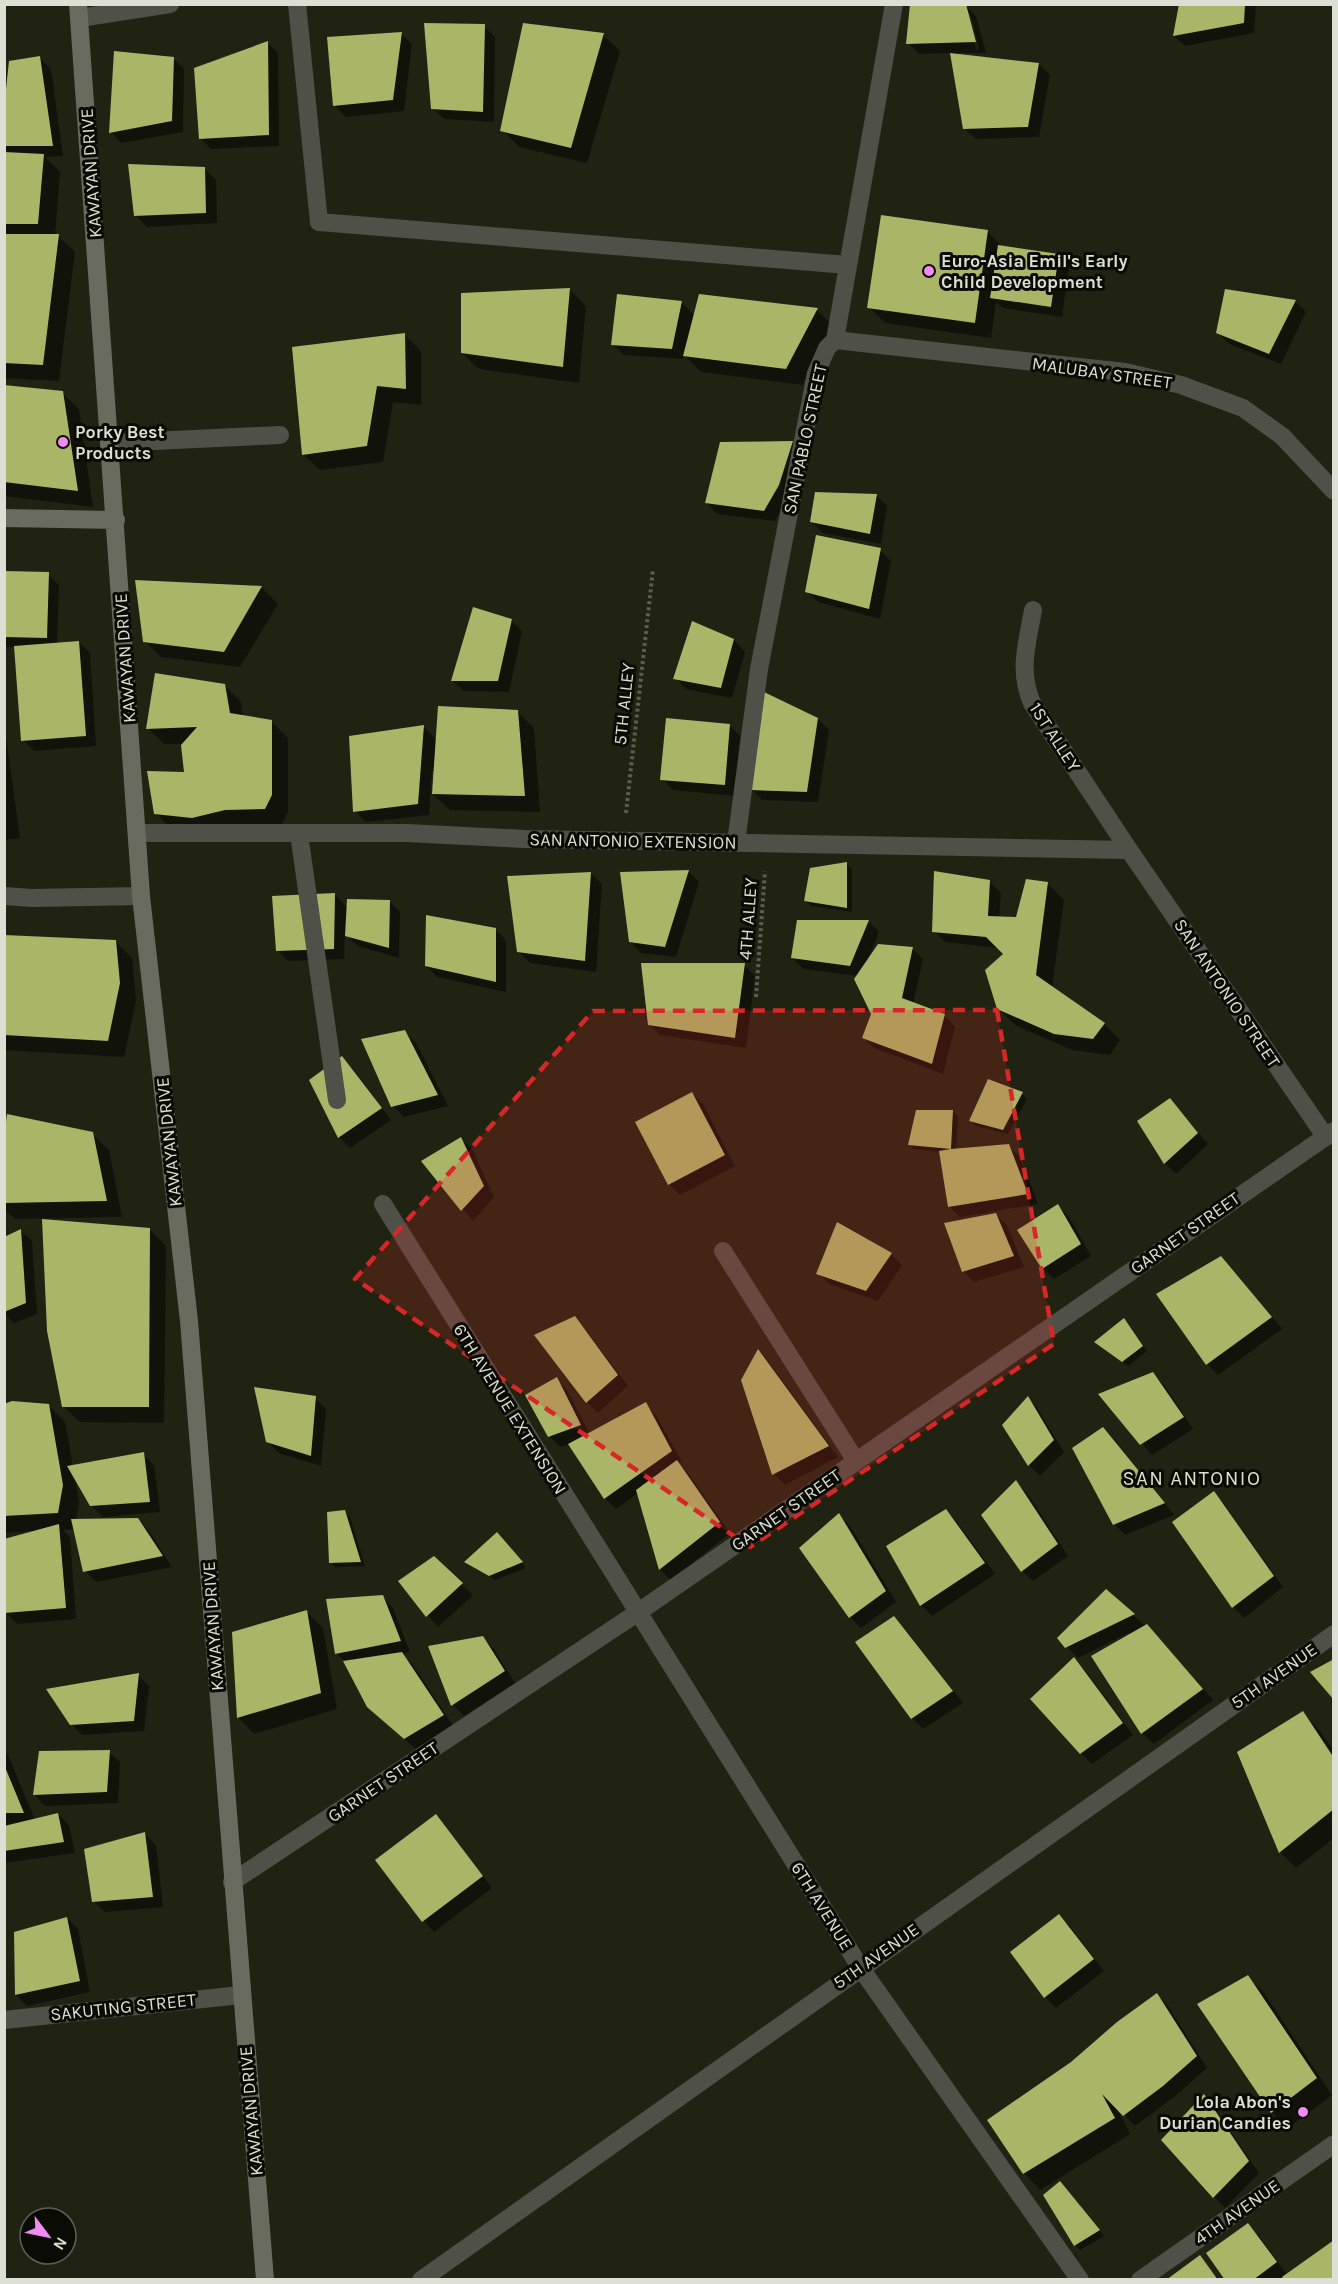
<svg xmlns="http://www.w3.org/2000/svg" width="1338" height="2284" font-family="Karla,sans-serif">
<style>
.shadow{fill:#0007;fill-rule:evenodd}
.building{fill:#aab567}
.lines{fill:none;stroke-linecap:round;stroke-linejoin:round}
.path{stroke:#5c5f4f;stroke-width:4;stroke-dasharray:3 3;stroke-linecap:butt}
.lane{stroke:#4f5048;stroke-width:18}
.street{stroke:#4f5048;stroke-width:18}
.secondary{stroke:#686b5d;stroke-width:18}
.marked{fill:#d62828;fill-opacity:0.2;stroke:#d62828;stroke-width:4.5;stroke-dasharray:12 8;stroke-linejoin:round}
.poi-dot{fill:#f18af4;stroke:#0a0b05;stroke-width:2}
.labels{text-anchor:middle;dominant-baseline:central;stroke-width:6;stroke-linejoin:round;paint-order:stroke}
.street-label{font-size:18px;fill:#dcdfd3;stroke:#0a0b05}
.poi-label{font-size:18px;font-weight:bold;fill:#dcdfd3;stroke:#0a0b05;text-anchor:start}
.neighbourhood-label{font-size:20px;letter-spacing:1.5px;fill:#dde1ca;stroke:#0a0b05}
</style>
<rect width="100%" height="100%" fill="#202311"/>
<path class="shadow" d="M1181,4H1256L1254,33L1185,46L1174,36Z
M965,5L976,16L986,53H958V55L1039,64L1050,75L1039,137L976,139L964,128L951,53L919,54L908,43ZM967,13H970L979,49L976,50Z
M484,26L495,37L494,122L444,119L433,108Z
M401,33L412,44L404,111L346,117L335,106Z
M603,35L620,51L587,163L519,147L502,130Z
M268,43L278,53L279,146L211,149L200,138Z
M40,58L51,69L63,156L45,157L60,172L55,236H58L75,252L59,381L4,378V154H11L4,148V125Z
M173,58L184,69L183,132L121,143L111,132Z
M205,169L216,180L217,223L147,227L136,216Z
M882,216L988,232L1003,247L1058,256L1069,267L1062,317L1003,308L996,302L991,338L885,323L869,307Z
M569,289L586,306L579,383L479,369L462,353Z
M700,295L817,310L833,326L802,385L701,372L684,355L683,359L624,355L613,344L619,296L682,303L695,316Z
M1295,301L1306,312L1281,364L1229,344L1218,333Z
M405,335L421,351V405L393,402L383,462L320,470L303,454Z
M4,387L62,393L79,409L93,507L4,496Z
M792,442L803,453L789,497L775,521L717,514L707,503Z
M876,495L887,506L881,544L823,533L812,522Z
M880,550L891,561L880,619L818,602L807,591Z
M4,572L48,574L59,585L57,644L79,642L90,653L96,746L34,751L23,740L16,647H4Z
M137,582L262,588L278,604L240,667L161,657L145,641Z
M511,620L522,631L509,692L464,691L453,681Z
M734,640L745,652L732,698L686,689L675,678Z
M224,685L241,702L243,716L271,721L288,738V812L281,825L172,830L156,813L186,774L183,744H164L148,728Z
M518,712L534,728L540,812L450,810L433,794L435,771H432L429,815L366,822L355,811L424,727L437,740Z
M818,719L829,730L818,802L762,800L751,789Z
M4,722L20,838L4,840Z
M729,725L740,736L735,796L673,790L662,779Z
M847,864L852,869V912L811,906L805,901Z
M688,871L699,882L676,957L641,953L630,941Z
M591,873L602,884L596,972L530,963L519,952Z
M990,882L1001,893L999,918L1017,919L1048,884L1064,900L1052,988L1104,1024L1120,1040L1110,1055L1072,1050L1015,1025L998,1008L1005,955L998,948L945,942L934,931Z
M335,895L348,908L389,901L400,912L399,958L358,946L345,934L344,959L288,961L277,950Z
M868,921L879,932L868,959L912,949L923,959L913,1004L944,1015L955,1027L943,1074L874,1048L863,1037L873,1014L858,976L803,969L792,958Z
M495,929L506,940V992L437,977L426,966Z
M4,937L115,941L132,958L136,1001L124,1057L4,1050Z
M744,965L755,976L746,1048L660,1035L649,1024Z
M405,1032L416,1043L448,1106L404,1117L393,1106Z
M342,1058L353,1069L391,1120L350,1148L339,1137Z
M989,1081L1022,1094L1027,1099L1008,1134L976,1126L971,1121Z
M692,1094L703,1104L735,1166L680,1195L669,1184Z
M1170,1100L1208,1144L1176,1174L1165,1163L1139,1122Z
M953,1111L958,1116L956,1151L1008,1145L1020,1157L1038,1204L960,1217L949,1206L941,1152L914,1149L909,1144Z
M92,1134L109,1150L122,1217L15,1219L4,1209V1149Z
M461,1139L472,1149L494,1197L473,1221L424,1161Z
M1058,1206L1069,1217L1091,1256L1054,1279L1043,1268Z
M995,1214L1007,1225L1024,1267L974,1282L963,1271Z
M149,1229L166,1246L164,1423L80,1422L63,1406Z
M21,1231L32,1241L37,1314L14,1323L4,1314V1239Z
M891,1254L902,1265L878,1301L829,1284L818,1273Z
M1232,1269L1282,1329L1218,1375L1207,1364Z
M574,1318L585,1329L628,1386L598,1413L587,1402L536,1336Z
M1129,1325L1147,1351L1128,1366L1096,1342Z
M759,1351L769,1362L838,1457L785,1485L774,1474Z
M1152,1374L1164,1385L1193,1429L1152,1455L1100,1395Z
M556,1379L567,1390L590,1434L645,1404L656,1415L682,1462L679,1464L688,1473L730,1533L671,1580L660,1569L638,1493L616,1509L605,1498L570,1444L560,1447L549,1436Z
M315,1398L326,1409L321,1466L279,1453L268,1442Z
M1028,1398L1038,1409L1064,1452L1040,1476L1029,1465L1004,1425Z
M48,1405L65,1422L73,1467L143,1454L154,1465L160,1512L103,1517L91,1505L75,1477L79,1502L76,1520L138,1519L149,1531L172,1567L96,1582L85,1571L75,1529L63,1530L70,1537L76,1619L17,1624L6,1613L4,1541L34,1531L6,1533L4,1531V1406Z
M1103,1428L1114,1439L1174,1515L1125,1535L1114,1524Z
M1016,1482L1027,1493L1068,1556L1033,1581L1022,1571Z
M1213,1493L1224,1504L1283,1587L1244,1618L1233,1607L1174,1522Z
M946,1511L957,1522L995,1574L932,1616L921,1605Z
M344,1512L350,1517L365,1566L335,1567L330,1562Z
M839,1516L850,1526L896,1602L861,1628L850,1617L801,1548Z
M502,1539L526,1568L495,1580L466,1562Z
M434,1558L473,1595L438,1627L400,1582Z
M1106,1591L1158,1637L1213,1700L1154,1744L1143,1734L1093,1656L1131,1635L1130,1632L1078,1658L1067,1647Z
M382,1596L393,1608L410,1652L401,1654L413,1665L454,1727L416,1749L379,1717L345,1661L336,1653Z
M307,1612L323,1628L337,1709L254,1734L238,1717Z
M894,1618L905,1629L963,1703L923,1729L912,1718Z
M483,1638L494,1649L515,1683L464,1716L453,1705L430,1647Z
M1074,1659L1085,1670L1133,1735L1092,1764L1081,1753Z
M138,1675L149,1686L144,1731L82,1735L71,1724Z
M1303,1713L1319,1730L1334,1751V1838L1296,1868L1280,1852L1239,1753Z
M4,1751L8,1755L35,1820L58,1814L69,1825L75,1853L4,1863Z
M109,1752L120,1762L118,1803L45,1806L35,1795Z
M435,1816L446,1827L492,1888L434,1932L424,1921L377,1860Z
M145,1834L156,1845L163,1907L105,1912L93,1901Z
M1059,1916L1070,1926L1104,1971L1056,2008L1045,1997L1012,1952Z
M67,1918L78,1929L90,1992L27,2006L16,1995V1933Z
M1248,1977L1264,1993L1332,2095L1288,2128L1272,2112Z
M1157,1995L1168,2006L1207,2068L1174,2097L1135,2126L1116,2106L1130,2134L1040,2190L1024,2173L1082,2056Z
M1204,2097L1214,2107L1259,2173L1225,2208L1214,2197Z
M1065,2188L1104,2236L1080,2250L1075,2245Z
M1248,2225L1259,2236L1287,2275L1279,2280H1227Z
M1200,2257L1219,2280H1168Z"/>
<path class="building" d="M910,4H966L976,42L906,44Z
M1179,4H1245L1244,23L1173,36Z
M424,23L485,24L483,112L431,109Z
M523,23L604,33L571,148L500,131Z
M402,32L393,100L333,106L327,37Z
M268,41L269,135L199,139L194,68Z
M114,51L174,57L172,121L109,133Z
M950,53L1039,63L1028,127L963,129Z
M40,56L53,146H4V108L9,61Z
M4,152L44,154L38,224H4Z
M128,164L205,167L206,213L134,216Z
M881,215L988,230L975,323L867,308Z
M4,234H59L43,365L4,363Z
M998,245L1059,254L1051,307L990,298Z
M570,288L563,367L461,353V293Z
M1225,289L1296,300L1269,354L1216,333Z
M617,294L682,301L672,349L611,345Z
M699,294L818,308L786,369L683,356Z
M405,333L406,389L377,386L367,446L302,455L292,347Z
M4,385L63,391L78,491L4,482Z
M793,441L779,485L764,511L705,503L720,442Z
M815,492L877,494L870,534L810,522Z
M816,535L881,548L869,609L805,592Z
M4,571L49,572L47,638L4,637Z
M135,580L262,586L224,652L143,642Z
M473,607L512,619L498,681H451Z
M692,621L734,639L721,688L673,679Z
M79,641L86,736L21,741L14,646Z
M155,673L225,684L230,713L272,720V795L265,809L225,810L192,818L154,814L147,771L184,772L181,745L197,727L146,729Z
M764,692L818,718L807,792L750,790Z
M438,706L518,710L525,796L432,794Z
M666,718L730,724L725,785L660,780Z
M424,725L418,804L353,812L349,736Z
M847,862V908L804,901L810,868Z
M689,870L665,947L629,942L620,872Z
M934,871L990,880L988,916L1016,917L1026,879L1048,882L1036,975L1105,1023L1093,1039L1054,1034L997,1009L985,970L1003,954L986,937L932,932Z
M591,872L585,961L517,952L507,876Z
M335,893L334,949L276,951L272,896Z
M347,899L390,900L389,948L345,936Z
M426,915L496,928V982L425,966Z
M797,920H869L850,966L791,958Z
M4,935L116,940L120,983L108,1041L4,1035Z
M878,944L913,947L902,998L945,1014L932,1064L862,1038L871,1014L854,979Z
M641,963H745L735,1038L648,1025Z
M405,1030L438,1095L391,1107L361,1039Z
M342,1056L382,1108L338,1138L309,1080Z
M988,1079L1023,1092L1003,1130L969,1121Z
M692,1092L725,1155L668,1185L635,1122Z
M1170,1098L1198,1133L1164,1164L1137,1121Z
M916,1110H953L951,1149L1009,1144L1028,1194L948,1207L939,1151L951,1149L908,1145Z
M7,1114L93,1132L107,1201L4,1203V1137Z
M461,1137L484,1186L461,1211L421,1161Z
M1058,1204L1081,1244L1042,1269L1017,1230Z
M996,1213L1014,1256L962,1272L944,1223Z
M42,1219L150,1228L149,1407H62L47,1331Z
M837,1222L892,1253L866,1291L816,1274Z
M21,1229L26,1303L4,1312V1237Z
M1221,1256L1272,1317L1206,1365L1156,1294Z
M575,1316L618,1375L586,1403L534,1335Z
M1124,1318L1143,1346L1122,1362L1094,1342Z
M758,1349L829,1446L772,1475L741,1380Z
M1153,1372L1184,1417L1140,1445L1098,1394Z
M557,1377L581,1425L548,1437L525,1395Z
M254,1387L316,1396L311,1456L266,1442Z
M1028,1396L1054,1440L1028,1466L1002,1425Z
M12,1401L49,1404L63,1485L58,1513L4,1516V1404Z
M646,1402L672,1451L604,1499L568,1444Z
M1103,1427L1165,1503L1113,1525L1072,1448Z
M144,1452L150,1502L90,1506L67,1466Z
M677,1460L720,1522L659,1570L636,1490Z
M1016,1480L1058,1544L1021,1572L981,1515Z
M1214,1491L1274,1576L1232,1608L1172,1522Z
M946,1509L985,1563L920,1606L886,1546Z
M345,1510L361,1562L329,1563L327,1512Z
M839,1513L886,1591L849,1618L799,1548Z
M138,1518L163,1556L83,1572L71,1519Z
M59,1524L66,1608L5,1613L4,1539Z
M497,1532L523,1562L489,1576L464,1562Z
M434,1556L463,1583L426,1617L398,1581Z
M1106,1589L1135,1614L1065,1648L1057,1638Z
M383,1595L401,1641L335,1654L326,1599Z
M307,1610L321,1693L237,1718L232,1632Z
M894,1616L953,1691L911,1719L855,1642Z
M1147,1624L1203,1689L1141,1734L1091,1656Z
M483,1636L505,1671L451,1706L428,1646Z
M402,1652L444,1715L404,1739L367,1707L343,1661Z
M1074,1657L1123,1723L1080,1754L1030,1699Z
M1334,1659V1700L1310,1672Z
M139,1673L134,1721L70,1725L46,1689Z
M1303,1711L1334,1758V1809L1279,1853L1237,1752Z
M110,1750L107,1792L33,1795L39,1751Z
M5,1767L24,1813H4Z
M58,1813L64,1842L4,1851V1826Z
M436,1814L483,1876L422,1922L375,1860Z
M145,1832L153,1897L92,1902L84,1849Z
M1059,1914L1094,1959L1044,1998L1010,1952Z
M67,1917L80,1981L15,1995L14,1932Z
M1248,1975L1317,2078L1271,2113L1197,2004Z
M1157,1993L1197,2056L1163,2086L1123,2116L1102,2094L1115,2118L1023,2174L987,2120L1071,2062L1117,2022Z
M1204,2094L1249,2161L1213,2198L1161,2140Z
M1060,2181L1100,2230L1074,2246L1043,2195Z
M1248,2223L1277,2262L1253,2280H1225L1206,2253Z
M1334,2240V2280H1284L1282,2277Z
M1200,2255L1218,2280H1166Z"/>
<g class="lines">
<path class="path" d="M626,813L653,569
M756,997L765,871"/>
<path class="lane" d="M297,4L319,222
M110,443L280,435
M736,843L759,669L816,373L827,348L835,340"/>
<path class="street" d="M894,4L835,340L1125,372L1181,385L1243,408L1282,436L1334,491
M80,18L170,4
M319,222L848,265
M1033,610C1027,645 1018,670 1032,703L1129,850L1325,1136
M137,833H407L525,839L1129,850
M299,834L337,1100
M4,896L32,898L141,896
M383,1204L860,1967L1080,2280
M723,1251L856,1461
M232,1882L637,1613L1334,1131
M4,2020L241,1995
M421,2280L1334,1634
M1140,2280L1334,2144"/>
<path class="secondary" d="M78,4L141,896L189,1321L265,2280
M4,518L116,520"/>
</g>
<path class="marked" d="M997,1010L1054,1344L750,1547L355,1279L593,1011Z"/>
<g class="poi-dot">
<circle cx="929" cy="271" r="6"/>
<circle cx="63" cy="442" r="6"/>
<circle cx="1303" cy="2112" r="6"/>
</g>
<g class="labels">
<g class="street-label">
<text transform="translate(91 173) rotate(-94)">KAWAYAN DRIVE</text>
<text transform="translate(1102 373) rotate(8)">MALUBAY STREET</text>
<text transform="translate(805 439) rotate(-78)">SAN PABLO STREET</text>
<text transform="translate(125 658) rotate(-94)">KAWAYAN DRIVE</text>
<text transform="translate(624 704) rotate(-84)">5TH ALLEY</text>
<text transform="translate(1055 737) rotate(57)">1ST ALLEY</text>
<text transform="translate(633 841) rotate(1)">SAN ANTONIO EXTENSION</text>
<text transform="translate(748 919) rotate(-86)">4TH ALLEY</text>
<text transform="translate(1227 993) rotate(56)">SAN ANTONIO STREET</text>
<text transform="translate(169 1142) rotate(-96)">KAWAYAN DRIVE</text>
<text transform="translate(1185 1233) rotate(-35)">GARNET STREET</text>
<text transform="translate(510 1409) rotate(58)">6TH AVENUE EXTENSION</text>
<text transform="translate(786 1510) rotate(-35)">GARNET STREET</text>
<text transform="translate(213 1626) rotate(-94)">KAWAYAN DRIVE</text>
<text transform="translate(1274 1676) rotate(-35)">5TH AVENUE</text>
<text transform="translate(383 1782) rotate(-34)">GARNET STREET</text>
<text transform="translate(822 1906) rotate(58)">6TH AVENUE</text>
<text transform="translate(876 1956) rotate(-35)">5TH AVENUE</text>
<text transform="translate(123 2007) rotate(-6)">SAKUTING STREET</text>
<text transform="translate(251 2111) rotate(-95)">KAWAYAN DRIVE</text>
<text transform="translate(1237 2212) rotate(-35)">4TH AVENUE</text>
</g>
<g class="poi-label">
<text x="941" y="261">Euro-Asia Emil's Early<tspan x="941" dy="21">Child Development</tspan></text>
<text x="75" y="432">Porky Best<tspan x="75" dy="21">Products</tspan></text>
<text x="1291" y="2102" text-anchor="end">Lola Abon's<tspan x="1291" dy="21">Durian Candies</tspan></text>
</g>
<g class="neighbourhood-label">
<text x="1192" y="1478">SAN ANTONIO</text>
</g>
</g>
<rect width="1338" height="2284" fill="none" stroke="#dcdfd3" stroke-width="12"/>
<g transform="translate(48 2236) rotate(122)"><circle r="28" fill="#0a0b05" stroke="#5e6057" stroke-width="1.5"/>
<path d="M0-4.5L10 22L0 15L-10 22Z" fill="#f18af4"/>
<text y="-9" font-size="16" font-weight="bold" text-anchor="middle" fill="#dcdfd3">N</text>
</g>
</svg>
